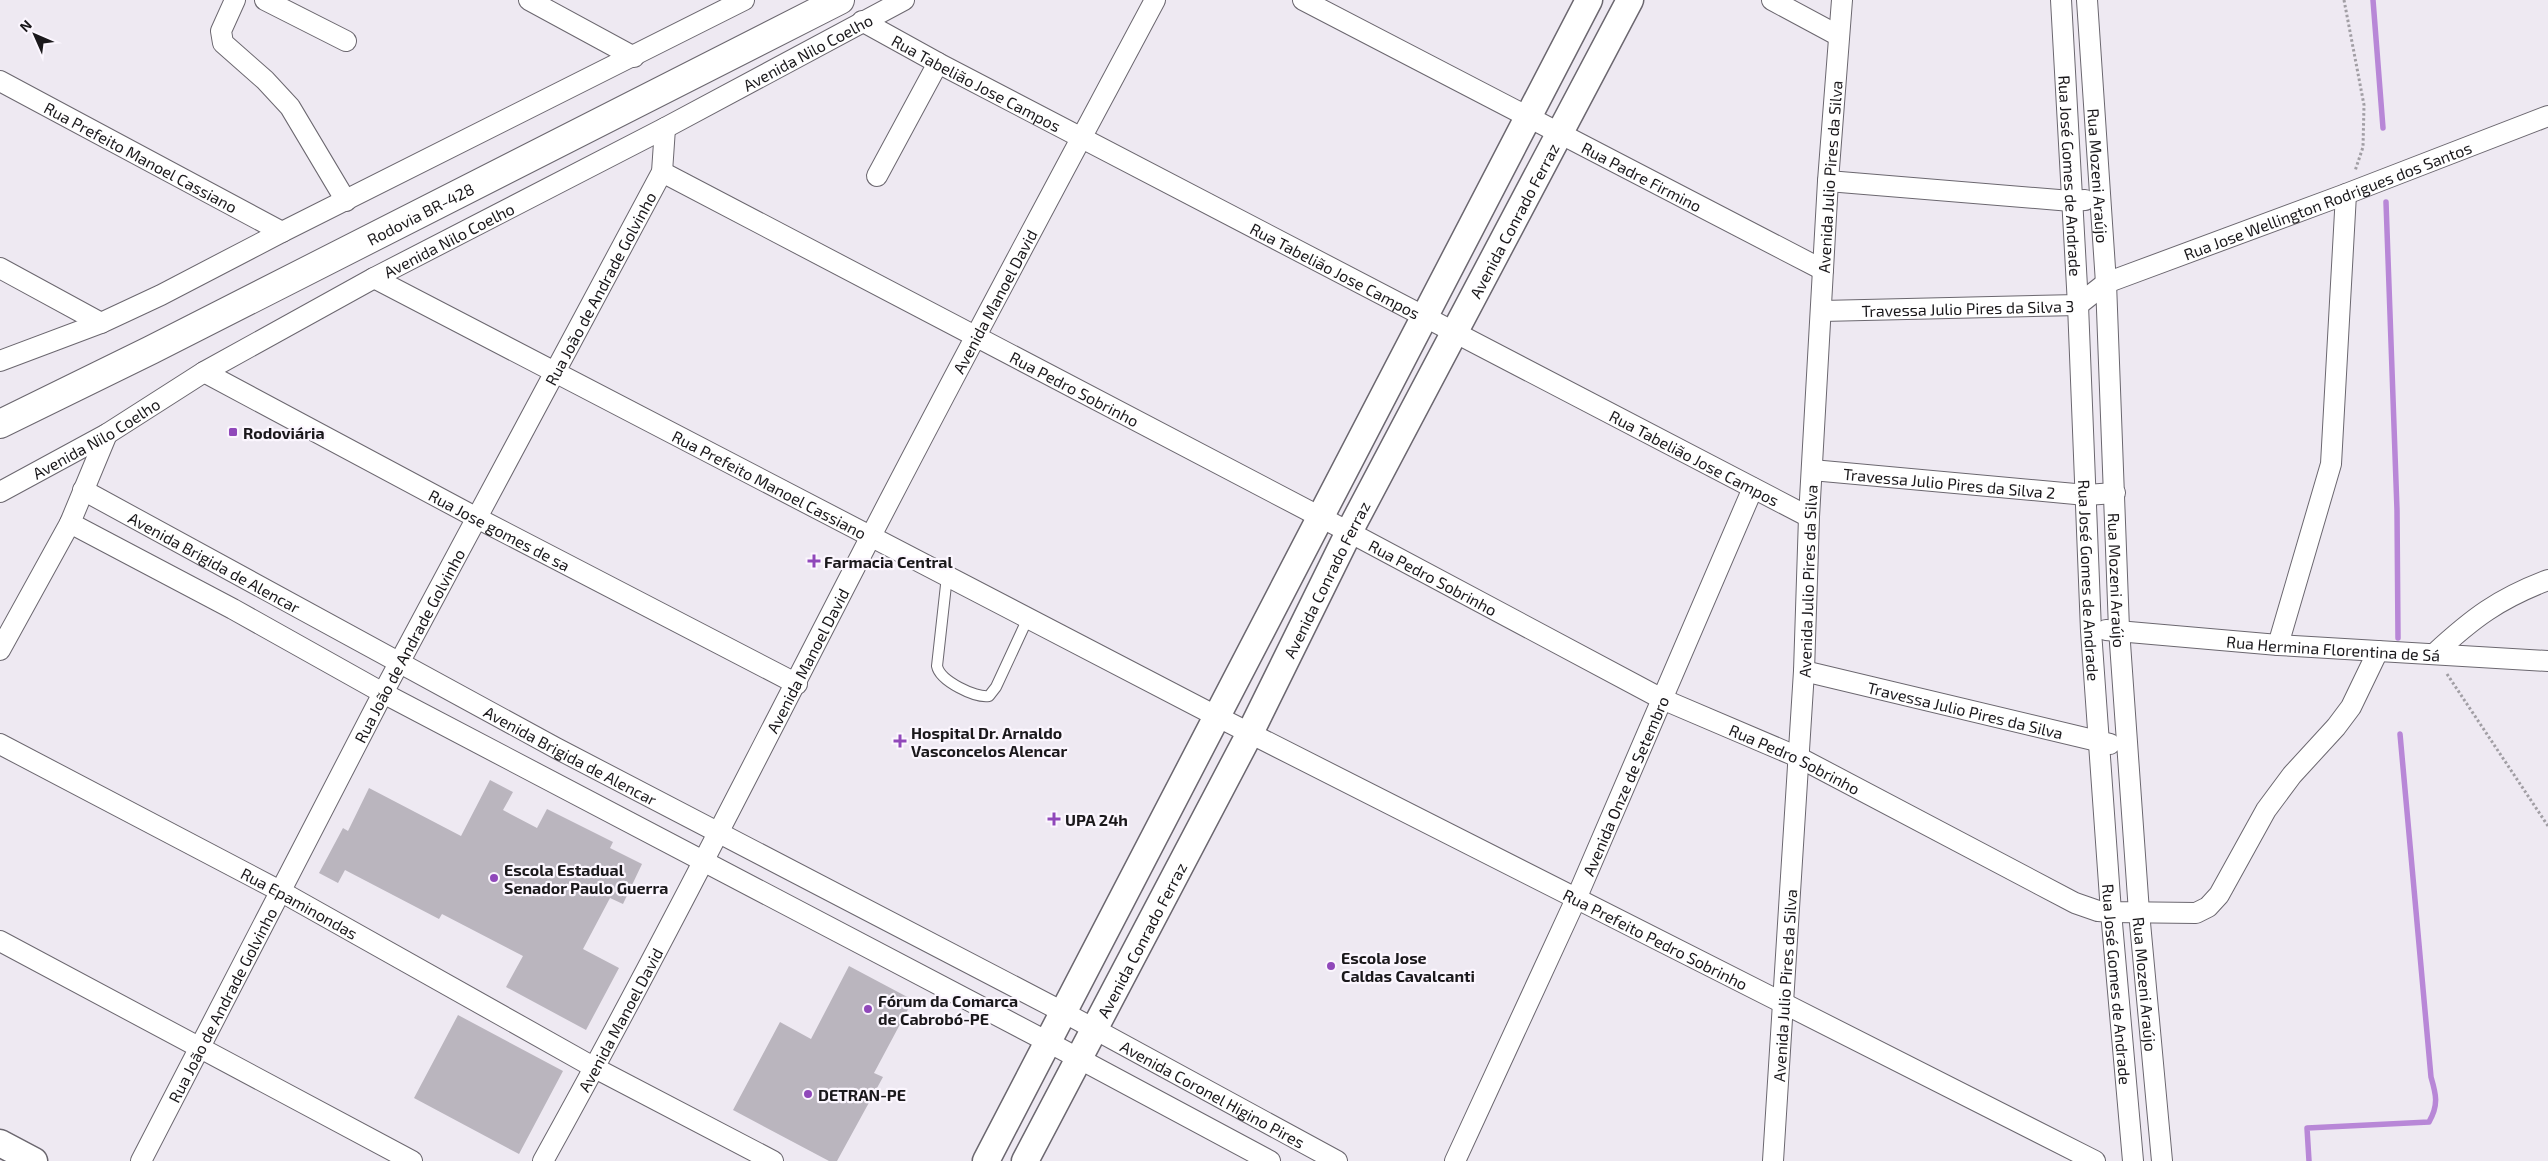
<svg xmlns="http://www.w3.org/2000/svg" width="2548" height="1161" font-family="'Exo 2',sans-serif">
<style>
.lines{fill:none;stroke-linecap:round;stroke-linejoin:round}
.stream{stroke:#b887d7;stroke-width:5.5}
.building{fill:#bab5be}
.service-casing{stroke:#6b676f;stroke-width:12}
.minor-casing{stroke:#6b676f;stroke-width:22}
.tertiary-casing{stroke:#6b676f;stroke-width:29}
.trunk-casing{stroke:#6b676f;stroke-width:30}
.path{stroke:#a19ea4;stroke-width:3;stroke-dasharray:2.5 2.5;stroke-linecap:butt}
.service{stroke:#fff;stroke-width:10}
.minor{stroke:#fff;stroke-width:20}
.tertiary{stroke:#fff;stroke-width:26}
.trunk{stroke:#fff;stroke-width:28}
.poi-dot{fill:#9048ba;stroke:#fbf6fe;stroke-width:2}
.labels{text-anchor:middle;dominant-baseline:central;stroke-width:4.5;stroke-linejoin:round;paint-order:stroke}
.street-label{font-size:16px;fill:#1a181b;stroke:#fbf6fe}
.poi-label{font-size:16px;font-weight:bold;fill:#1a181b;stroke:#fbf6fe;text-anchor:start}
</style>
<rect width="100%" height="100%" fill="#eee9f2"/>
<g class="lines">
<path class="stream" d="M2373,0L2383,128
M2386,202L2397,510L2398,638
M2309,1161L2307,1128L2429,1122C2439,1105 2436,1094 2431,1077L2400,734"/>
</g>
<path class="building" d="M490,780L513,792L503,810L537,828L547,809L613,842L610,848L642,864L623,904L610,898L583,949L619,968L586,1030L506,987L523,956L442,914L439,919L345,870L338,883L319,873L343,828L348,831L369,788L461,836Z
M849,966L913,1000L874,1073L883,1077L837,1161H829L733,1110L780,1022L811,1039Z
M458,1015L563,1071L519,1154L414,1098Z"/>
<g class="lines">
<g class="service-casing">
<path id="service" d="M947,576L937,666C940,681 975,698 989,696L996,687L1028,618"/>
</g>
<g class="minor-casing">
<g id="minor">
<path d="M235,0L221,31L223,43L265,80L290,107L346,201"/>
<path d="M265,0L346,41"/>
<path d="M529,0L634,57"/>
<path id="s1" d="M1303,0L1823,270"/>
<path d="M1772,0L1839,36"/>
<path id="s2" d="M2061,0L2078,305L2091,631L2111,912L2133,1161"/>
<path id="s3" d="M2087,0L2106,283L2119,629L2139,912L2162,1161"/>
<path id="s4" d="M862,21L938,63L1809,517"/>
<path id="s5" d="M0,81L282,232"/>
<path id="s6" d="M662,172L1349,532L1662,699L1798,757L2075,903L2098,911L2111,912L2196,913L2208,907L2219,895L2266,810L2292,775L2336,727L2351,707L2378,651"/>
<path d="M877,176L938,63"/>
<path d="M1828,181L2071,201L2085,200"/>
<path d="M0,268L101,323"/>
<path id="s7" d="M374,278L1218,717L2095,1161"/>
<path id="s8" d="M1822,311L2078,305L2106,283L2346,194L2548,116"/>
<path d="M0,361L101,323L161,295L282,232L744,0"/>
<path id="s9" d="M204,372L477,518L797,684"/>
<path id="s10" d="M1812,470L2086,495L2115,493"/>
<path id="s11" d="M83,490L556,748L1063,1012L1337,1161"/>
<path id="s12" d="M0,492L107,434L204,372L374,278L665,128L904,0"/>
<path d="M70,523L233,609L383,693L1048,1042L1270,1161"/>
<path id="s13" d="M2106,630L2278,645L2548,661"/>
<path d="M2278,645L2331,464L2346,194"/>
<path d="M0,650L70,523L107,434"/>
<path d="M2434,654C2473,618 2498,599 2548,580"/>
<path id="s14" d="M1804,671L2110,744"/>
<path id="s15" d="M0,744L280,891L595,1068L773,1161"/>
<path d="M0,941L412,1161"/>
<path id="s16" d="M141,1161L383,693L662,172L665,128"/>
<path id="s17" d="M543,1161C657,956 763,745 871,536C964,356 1060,178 1155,0"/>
<path id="s18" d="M1455,1161L1576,899L1753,488"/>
<path id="s19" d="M1773,1161L1804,671L1809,517L1828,181L1842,0"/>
</g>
</g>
<g class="tertiary-casing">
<g id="tertiary">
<path d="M0,1143L34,1161"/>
<path d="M986,1161L1589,0"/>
<path id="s20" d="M1025,1161L1250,733L1349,532L1630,0"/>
</g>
</g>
<g class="trunk-casing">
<g id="trunk">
<path id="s21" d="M0,424L151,350L840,0"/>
</g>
</g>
<path class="path" d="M2344,0L2364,105L2363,147L2355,171
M2447,674L2548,826"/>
<use href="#service" class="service"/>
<use href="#minor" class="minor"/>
<use href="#tertiary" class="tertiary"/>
<use href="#trunk" class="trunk"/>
</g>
<g class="poi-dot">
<rect x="228" y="427" width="10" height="10" rx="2.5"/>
<path d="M811.5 553.5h5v5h5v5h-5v5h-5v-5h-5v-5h5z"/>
<path d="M897.5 733.5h5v5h5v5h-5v5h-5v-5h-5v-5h5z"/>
<path d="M1051.5 811.5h5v5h5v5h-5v5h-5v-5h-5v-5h5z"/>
<circle cx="494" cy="878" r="5"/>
<circle cx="1331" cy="966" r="5"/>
<circle cx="868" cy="1009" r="5"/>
<circle cx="808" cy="1094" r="5"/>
</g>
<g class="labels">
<g class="street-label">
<text stroke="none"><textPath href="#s12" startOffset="920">Avenida Nilo Coelho</textPath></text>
<text stroke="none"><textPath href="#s4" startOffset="130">Rua Tabelião Jose Campos</textPath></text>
<text stroke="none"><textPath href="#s5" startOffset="160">Rua Prefeito Manoel Cassiano</textPath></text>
<text stroke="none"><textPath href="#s19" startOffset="986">Avenida Julio Pires da Silva</textPath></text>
<text stroke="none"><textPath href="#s2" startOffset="176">Rua José Gomes de Andrade</textPath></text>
<text stroke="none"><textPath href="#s3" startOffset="176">Rua Mozeni Araújo</textPath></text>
<text stroke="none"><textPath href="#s1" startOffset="382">Rua Padre Firmino</textPath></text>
<text stroke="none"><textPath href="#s8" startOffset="528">Rua Jose Wellington Rodrigues dos Santos</textPath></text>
<text stroke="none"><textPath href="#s21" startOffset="470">Rodovia BR-428</textPath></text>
<text stroke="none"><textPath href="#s20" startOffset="1060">Avenida Conrado Ferraz</textPath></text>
<text stroke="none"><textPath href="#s12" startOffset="515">Avenida Nilo Coelho</textPath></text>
<text stroke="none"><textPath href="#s4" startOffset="535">Rua Tabelião Jose Campos</textPath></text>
<text stroke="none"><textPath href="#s16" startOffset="986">Rua João de Andrade Golvinho</textPath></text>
<text stroke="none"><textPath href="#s17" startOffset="971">Avenida Manoel David</textPath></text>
<text stroke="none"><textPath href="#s8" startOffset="146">Travessa Julio Pires da Silva 3</textPath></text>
<text stroke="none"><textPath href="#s6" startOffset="466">Rua Pedro Sobrinho</textPath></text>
<text stroke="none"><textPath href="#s12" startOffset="110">Avenida Nilo Coelho</textPath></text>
<text stroke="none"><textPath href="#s4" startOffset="940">Rua Tabelião Jose Campos</textPath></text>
<text stroke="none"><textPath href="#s10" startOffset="138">Travessa Julio Pires da Silva 2</textPath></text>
<text stroke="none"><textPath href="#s7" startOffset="446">Rua Prefeito Manoel Cassiano</textPath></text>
<text stroke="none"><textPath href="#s9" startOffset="335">Rua Jose gomes de sa</textPath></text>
<text stroke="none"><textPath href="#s11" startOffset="150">Avenida Brigida de Alencar</textPath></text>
<text stroke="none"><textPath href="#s6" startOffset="871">Rua Pedro Sobrinho</textPath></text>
<text stroke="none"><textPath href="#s20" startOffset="655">Avenida Conrado Ferraz</textPath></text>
<text stroke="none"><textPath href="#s19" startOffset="581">Avenida Julio Pires da Silva</textPath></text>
<text stroke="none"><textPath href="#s2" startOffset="581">Rua José Gomes de Andrade</textPath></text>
<text stroke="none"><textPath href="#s3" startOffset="581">Rua Mozeni Araújo</textPath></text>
<text stroke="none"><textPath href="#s16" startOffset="581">Rua João de Andrade Golvinho</textPath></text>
<text stroke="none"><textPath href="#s13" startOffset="228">Rua Hermina Florentina de Sá</textPath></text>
<text stroke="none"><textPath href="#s17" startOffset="566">Avenida Manoel David</textPath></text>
<text stroke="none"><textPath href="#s14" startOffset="166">Travessa Julio Pires da Silva</textPath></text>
<text stroke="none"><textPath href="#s11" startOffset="555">Avenida Brigida de Alencar</textPath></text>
<text stroke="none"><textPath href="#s6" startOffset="1276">Rua Pedro Sobrinho</textPath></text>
<text stroke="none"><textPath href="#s18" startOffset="412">Avenida Onze de Setembro</textPath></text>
<text stroke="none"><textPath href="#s15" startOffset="339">Rua Epaminondas</textPath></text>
<text stroke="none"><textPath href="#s7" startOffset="1442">Rua Prefeito Pedro Sobrinho</textPath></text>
<text stroke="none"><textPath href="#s20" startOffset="250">Avenida Conrado Ferraz</textPath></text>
<text stroke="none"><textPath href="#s19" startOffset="176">Avenida Julio Pires da Silva</textPath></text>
<text stroke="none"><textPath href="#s2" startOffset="986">Rua José Gomes de Andrade</textPath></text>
<text stroke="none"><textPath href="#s3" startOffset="986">Rua Mozeni Araújo</textPath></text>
<text stroke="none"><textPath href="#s16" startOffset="176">Rua João de Andrade Golvinho</textPath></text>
<text stroke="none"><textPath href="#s17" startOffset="161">Avenida Manoel David</textPath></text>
<text stroke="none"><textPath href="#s11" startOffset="1281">Avenida Coronel Higino Pires</textPath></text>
</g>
<g class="poi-label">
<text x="243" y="432">Rodoviária</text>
<text x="824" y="561">Farmacia Central</text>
<text x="911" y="732">Hospital Dr. Arnaldo<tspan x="911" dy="18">Vasconcelos Alencar</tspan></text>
<text x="1065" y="819">UPA 24h</text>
<text x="504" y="869">Escola Estadual<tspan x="504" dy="18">Senador Paulo Guerra</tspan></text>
<text x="1341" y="957">Escola Jose<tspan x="1341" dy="18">Caldas Cavalcanti</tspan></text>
<text x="878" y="1000">Fórum da Comarca<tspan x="878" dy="18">de Cabrobó-PE</tspan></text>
<text x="818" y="1094">DETRAN-PE</text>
</g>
</g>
<g transform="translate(35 35) rotate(315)" stroke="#fbf6fe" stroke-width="4" paint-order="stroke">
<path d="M0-4L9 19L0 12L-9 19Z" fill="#1a181b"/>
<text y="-8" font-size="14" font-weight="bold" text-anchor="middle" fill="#1a181b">N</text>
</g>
</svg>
